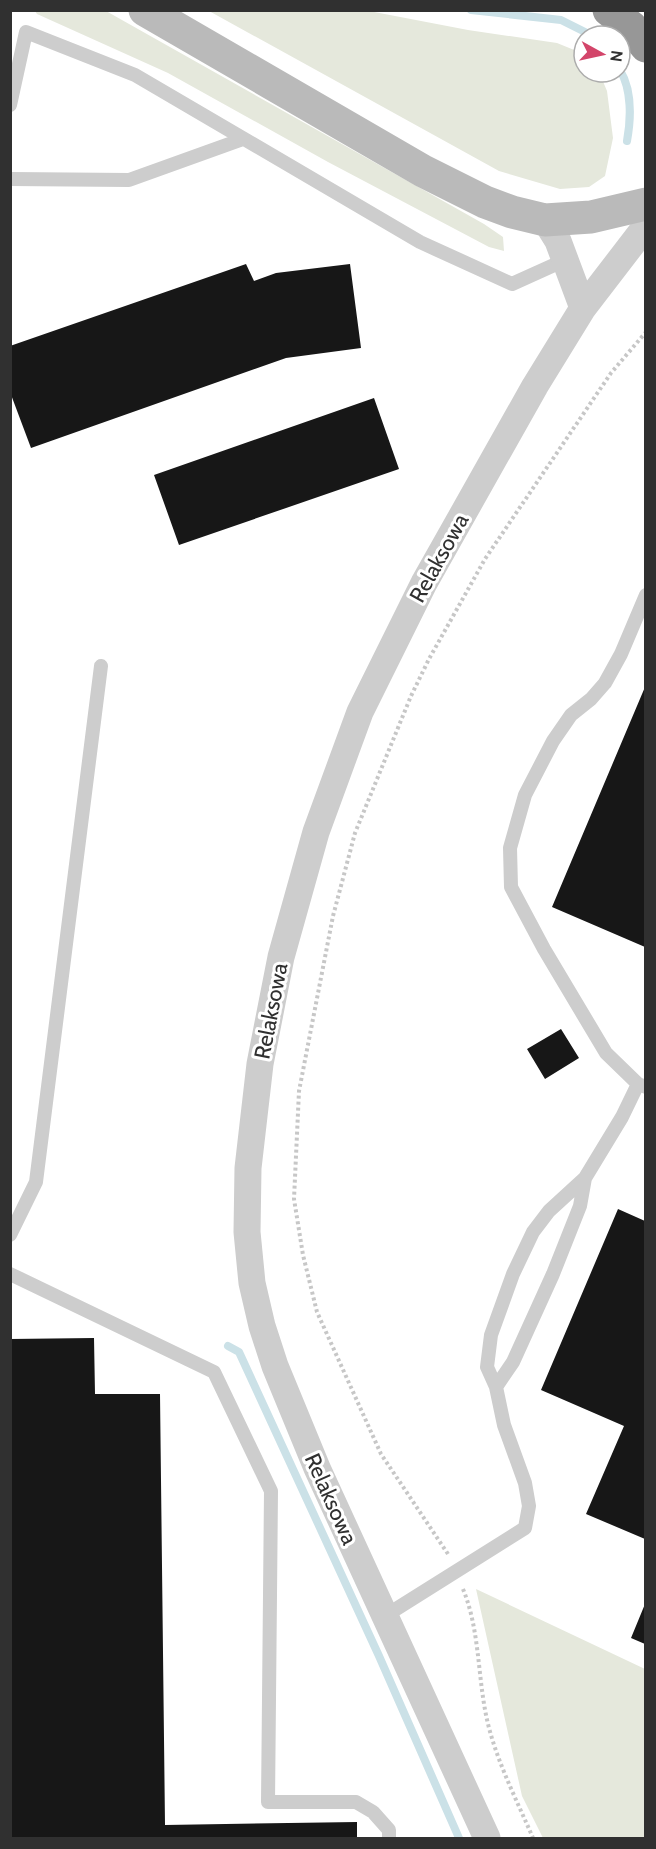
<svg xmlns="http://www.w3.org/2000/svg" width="656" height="1849" font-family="Cabin,sans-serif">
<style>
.green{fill:#e5e8dc}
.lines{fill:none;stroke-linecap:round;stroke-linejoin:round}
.stream{stroke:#cbe1e7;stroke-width:8}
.building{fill:#171717}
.path{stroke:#c7c7c7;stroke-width:4;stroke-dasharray:3 3;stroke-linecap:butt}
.lane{stroke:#cdcdcd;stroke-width:14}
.street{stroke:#cdcdcd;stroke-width:27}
.secondary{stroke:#bababa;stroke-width:33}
.highway{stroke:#979797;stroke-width:33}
.labels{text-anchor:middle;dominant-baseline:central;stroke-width:6;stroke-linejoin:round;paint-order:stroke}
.street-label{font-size:22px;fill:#303030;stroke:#fff}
</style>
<rect width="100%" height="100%" fill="#fff"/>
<path class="green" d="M35,11H106L484,224L503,237L504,251L489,247L328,162L168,73L37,14Z
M209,11H369L468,30L557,43L584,54V72H599L607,91L613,138L605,176L589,187L560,189L499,171Z
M476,1589L645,1669V1838H543L522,1796Z"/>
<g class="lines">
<path class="stream" d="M471,10L561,20L593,36
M620,70C632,90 631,119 627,141
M228,1346L239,1352L379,1656L459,1838"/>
</g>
<path class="building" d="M246,264L254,281L276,273L350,264L361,348L286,358L31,448L10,392V346Z
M374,398L399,469L179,545L154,475Z
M645,687V947L552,907Z
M561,1029L579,1058L545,1079L527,1049Z
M618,1209L645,1221V1539L586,1514L624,1426L541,1390Z
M94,1338L95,1394H160L165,1825L357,1822V1838H10V1339Z
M645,1604V1644L631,1638Z"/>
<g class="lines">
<path class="path" d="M448,1554L381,1454L317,1312L303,1255L294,1199L299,1091L333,916L355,833L411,696L429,659L485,559L611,373L646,332
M463,1589C481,1633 477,1682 489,1728C499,1766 518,1803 533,1838"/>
<path class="lane" d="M10,105L26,32L135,75L420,242L512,284L565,260
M10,179L129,180L243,139
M638,1084L606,1053L544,949L511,887L510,848L525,795L553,741L571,715L591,699L605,683L621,654L646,595
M10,1235L36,1182L101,666
M10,1274L214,1372L271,1491L268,1802H356L373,1812L389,1830V1838
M496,1387L513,1362L553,1274L580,1206L585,1178L622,1117L638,1084L646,1087
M385,1616L525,1528L529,1506L525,1483L504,1425L496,1387L487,1367L491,1335L513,1274L533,1232L549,1211L585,1178"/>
<path class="street" d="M545,220L558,241L583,308
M487,1838L317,1468L275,1366L262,1326L252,1283L247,1232L248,1168L260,1064L281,957L316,832L360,712L424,583L535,386L583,308L646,226"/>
<path class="secondary" d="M145,10L423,171L485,202L512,212L545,220L591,217L646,204"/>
<path class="highway" d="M609,10L631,27L646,46"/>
</g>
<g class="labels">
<g class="street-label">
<text transform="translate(439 558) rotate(-61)">Relaksowa</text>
<text transform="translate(271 1011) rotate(-79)">Relaksowa</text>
<text transform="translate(331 1499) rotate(66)">Relaksowa</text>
</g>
</g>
<rect width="656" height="1849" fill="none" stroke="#303030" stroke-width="24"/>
<g transform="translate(602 54) rotate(98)"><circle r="28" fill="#ffffff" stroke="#acacac" stroke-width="1.5"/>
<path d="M0-4.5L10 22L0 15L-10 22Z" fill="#d3456a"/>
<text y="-9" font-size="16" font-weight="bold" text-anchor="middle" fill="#303030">N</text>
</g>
</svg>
